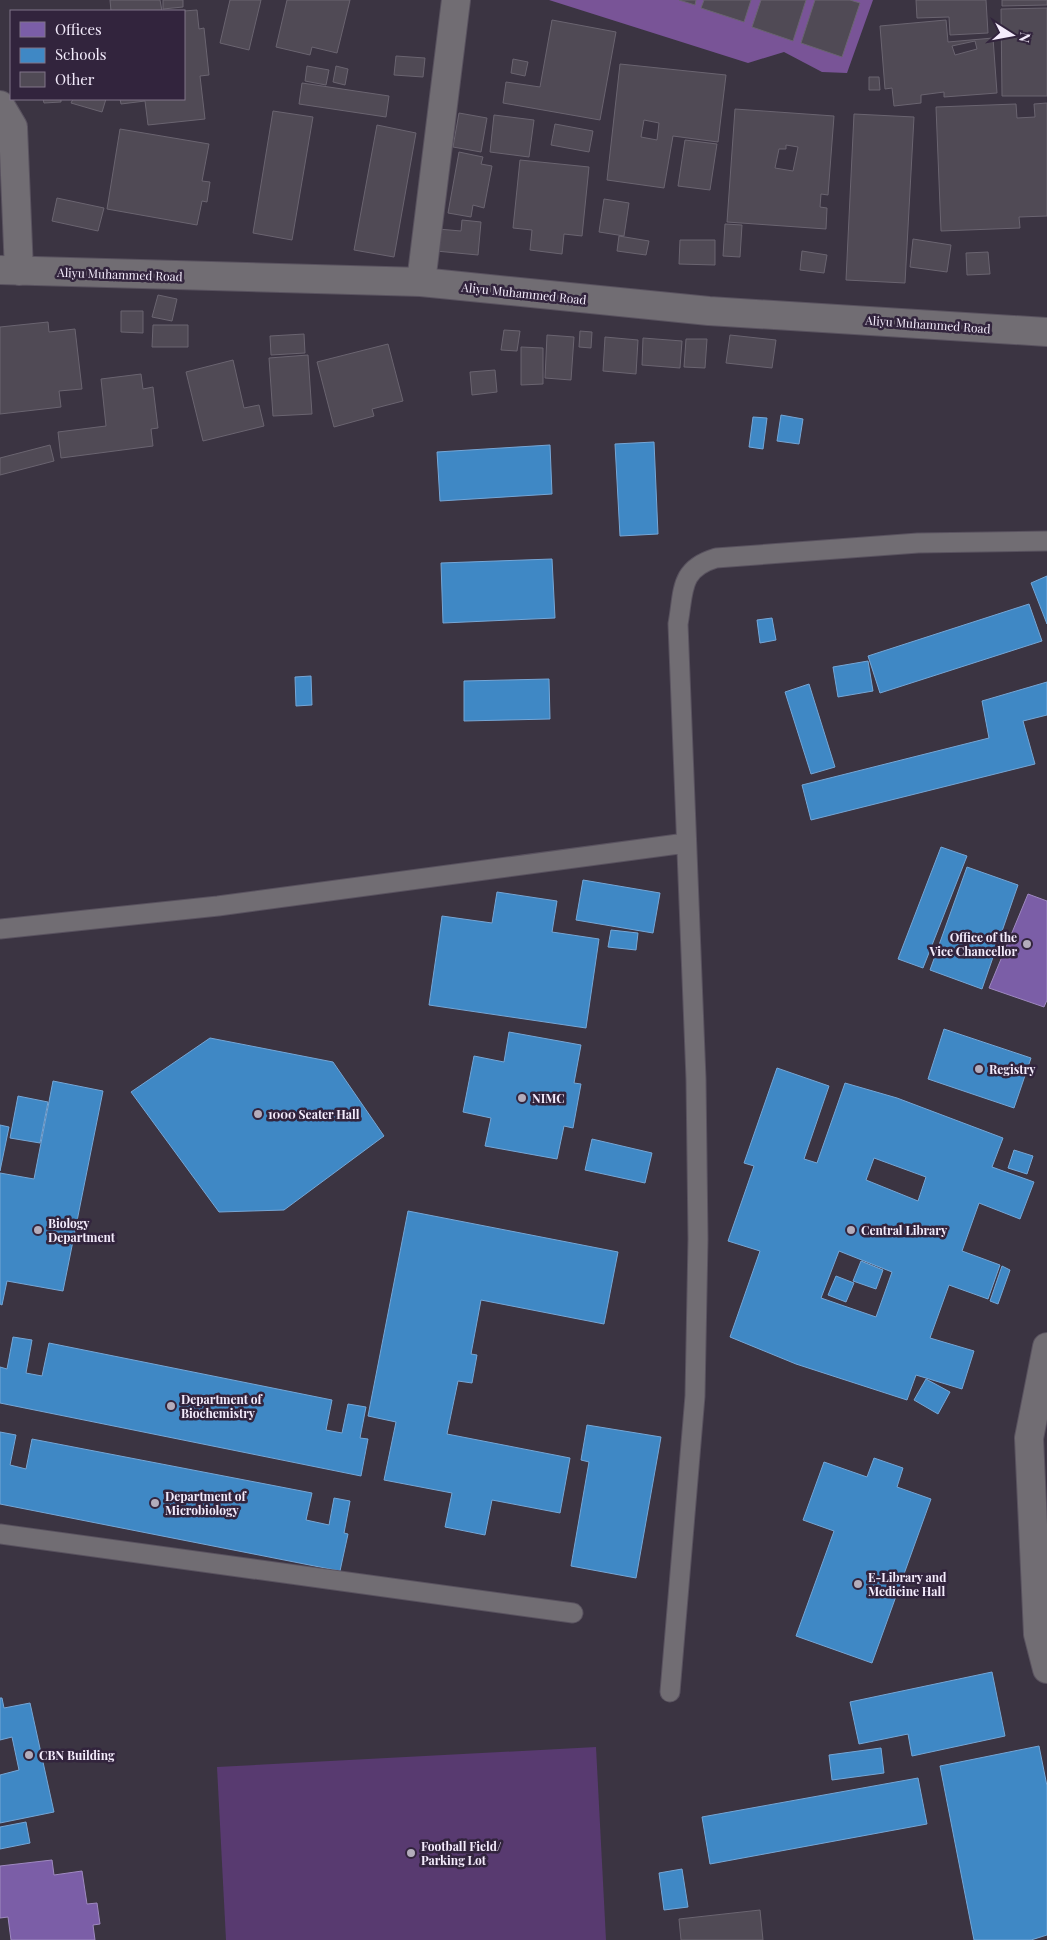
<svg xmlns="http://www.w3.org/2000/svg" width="1047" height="1940" font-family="'Playfair Display',serif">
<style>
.green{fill:#583a70}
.forest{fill:#795497}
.offices{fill:#7b5ea7;stroke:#9f89c0}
.schools{fill:#3f88c5;stroke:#75a6d6;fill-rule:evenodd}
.building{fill:#504a55;stroke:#6a6470;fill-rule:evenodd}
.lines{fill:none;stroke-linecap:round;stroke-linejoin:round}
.service-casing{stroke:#59525f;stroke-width:21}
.minor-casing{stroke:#59525f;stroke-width:30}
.service{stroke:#716d73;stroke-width:19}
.minor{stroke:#716d73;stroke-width:28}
.poi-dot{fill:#b3acbb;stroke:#32243d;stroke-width:2}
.labels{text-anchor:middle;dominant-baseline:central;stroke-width:5;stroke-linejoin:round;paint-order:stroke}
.street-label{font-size:12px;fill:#f4ecfc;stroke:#32243d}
.poi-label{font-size:12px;font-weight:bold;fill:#f4ecfc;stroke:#32243d;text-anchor:start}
</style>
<rect width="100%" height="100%" fill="#3b3442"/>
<path class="green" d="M596,1747L606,1940H226L217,1767Z"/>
<path class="forest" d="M549,0H873L847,73L822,72L784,52L748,63Z"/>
<path class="offices" d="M1028,894L1047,901V1000L1044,1007L989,988Z
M52,1860L54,1875L82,1871L87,1904L97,1903L100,1924L93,1925L95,1940H11L8,1917L0,1918V1866Z"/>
<path class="schools" d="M781,415L803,419L799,444L777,441Z
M753,417L767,418L763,449L749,447Z
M654,442L658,534L620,536L615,444Z
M550,445L552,494L440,501L437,452Z
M552,559L555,618L443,623L441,563Z
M1047,576V624L1031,583Z
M1029,604L1042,641L880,693L868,656Z
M772,618L776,640L760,643L757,620Z
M868,661L873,691L838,697L833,667Z
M311,676L312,705L296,706L295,677Z
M549,679L550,719L464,721V681Z
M1047,682V715L1023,721L1035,764L811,820L802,785L989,738L982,701Z
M809,684L835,767L811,774L785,692Z
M941,847L967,856L923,968L898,959Z
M967,867L1018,885L982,989L930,970Z
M583,880L660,893L653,933L576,920Z
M497,892L557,901L552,932L599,939L586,1028L429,1005L442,916L492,923Z
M611,930L638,933L636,950L608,947Z
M944,1029L1031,1058L1014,1108L928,1079Z
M509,1032L581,1045L574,1083L581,1084L573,1128L564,1126L557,1159L485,1146L491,1118L463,1112L474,1056L504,1062Z
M210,1038L333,1062L384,1136L284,1210L219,1212L131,1092Z
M777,1068L829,1086L804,1159L817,1163L845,1083L897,1098L1003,1138L992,1167L1034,1182L1020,1219L979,1203L962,1251L1000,1265L988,1299L949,1285L930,1338L974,1351L962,1389L916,1375L907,1400L796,1364L730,1337L760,1251L728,1241L754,1166L744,1163ZM874,1158L926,1177L918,1201L866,1180ZM839,1251L892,1272L876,1317L821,1298Z
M53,1081L103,1091L63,1291L7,1281L2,1305L0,1304V1173L34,1179Z
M18,1096L48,1102L40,1143L10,1138Z
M0,1125L9,1127L0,1171Z
M592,1139L652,1153L645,1183L585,1170Z
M1014,1150L1033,1156L1027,1174L1008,1168Z
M408,1211L618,1252L604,1324L481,1300L471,1354L477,1355L472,1383L458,1381L447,1434L570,1458L560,1513L492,1500L485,1535L445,1527L452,1493L384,1480L396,1422L368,1416Z
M861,1261L883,1270L876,1289L853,1281Z
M1002,1266L1010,1270L998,1304L990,1301Z
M836,1276L854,1283L846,1302L828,1295Z
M13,1337L32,1340L26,1373L42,1376L49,1343L332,1400L326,1430L342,1433L348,1404L366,1407L360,1438L368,1439L361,1476L0,1403V1367L7,1369Z
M926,1379L950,1392L938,1414L914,1400Z
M587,1425L661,1437L636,1578L571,1566L589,1462L581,1460Z
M0,1432L16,1435L10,1465L26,1469L32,1439L312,1493L306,1520L329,1525L334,1498L350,1501L344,1533L348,1534L340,1571L0,1504Z
M874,1458L903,1468L897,1487L931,1499L872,1663L796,1636L834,1531L803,1520L824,1462L867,1477Z
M992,1672L1005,1736L912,1756L908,1734L859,1744L850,1702Z
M0,1698H2L4,1708L30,1703L54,1812L0,1823V1775L19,1770L12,1737L0,1740Z
M1039,1746L1047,1786V1935L1031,1940H974L940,1766Z
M881,1748L884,1773L832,1780L829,1755Z
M918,1778L927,1824L710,1864L702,1817Z
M26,1822L30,1843L0,1849V1827Z
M682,1869L688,1907L664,1910L659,1873Z"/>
<path class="building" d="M110,0H160L162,11H111Z
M163,0H183V7L163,9Z
M230,0H261L249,50L220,43Z
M287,0H350L337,53L312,47L310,55L276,47Z
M679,0H696L695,5Z
M704,0H751L744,22L701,8Z
M761,0H806L793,41L752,27Z
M815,0H850L860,3L842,57L801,43Z
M916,0H986L988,33L950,35L949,17L917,18Z
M1002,0H1047V5L1002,6Z
M1047,8V96H1002L1001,9Z
M197,10L199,29L204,28L209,75L200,76L205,119L148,125L145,101L121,104L120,99H184V11Z
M552,20L616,32L600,120L503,103L506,82L540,87Z
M946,20L948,42L993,38L997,93L944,97V92L921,95V103L894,106L892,88L885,89L880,26ZM975,41L977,49L955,55L952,46Z
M396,56L425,58L423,77L394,75Z
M513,59L528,62L525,76L511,73Z
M620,64L726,75L718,142L673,136L664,188L607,180ZM644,120L659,123L657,140L641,137Z
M307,66L329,70L326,85L305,81Z
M336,66L348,69L345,85L333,82Z
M869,77H879L880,90H869Z
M302,83L389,96L386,117L299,104Z
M43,99H61V102L44,103Z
M73,99H106L102,112L71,103Z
M1047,103V216L1019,217L1020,228L941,231L936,107L1016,104L1017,118L1035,117L1034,104Z
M735,109L834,116L828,195L821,194L820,207L827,208L826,229L727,222ZM786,145L798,147L793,171L775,168L779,149H786Z
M273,111L313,117L292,240L253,233Z
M459,113L487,118L481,152L453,147Z
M854,114L914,117L905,283L846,280Z
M494,115L534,120L529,157L490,152Z
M555,124L593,131L589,152L551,145Z
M377,125L416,133L394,257L354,250Z
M120,129L209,144L202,181L210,182L207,202L202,201L197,225L107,209Z
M685,140L717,144L710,190L678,186Z
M459,152L483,157L481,164L492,166L484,208L473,205L471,217L448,213Z
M520,160L589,167L582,236L564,234L562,254L530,250L532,230L513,228Z
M57,198L104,208L98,231L52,221Z
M604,199L629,203L624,236L599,232Z
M462,220L481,222L478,255L436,251L438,229L461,231Z
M725,224L742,225L740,257L723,256Z
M619,236L649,241L646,255L617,251Z
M913,239L951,245L947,272L910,267Z
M680,240H715V265L679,264Z
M802,251L827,255L824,273L800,270Z
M988,252L990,274L967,275L966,253Z
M158,295L177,299L172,321L152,317Z
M121,311H143V333L121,332Z
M48,322L49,332L75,329L82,389L59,391L61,407L0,414V327Z
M153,325H188V347H152Z
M504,330L520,331L517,351L501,350Z
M580,331L592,332L591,348L579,347Z
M304,334L305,353L271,355L270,336Z
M547,335L574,337L571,380L545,378Z
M730,335L776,340L772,368L726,363Z
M605,337L638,340L636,374L603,371Z
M643,338L682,341L680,368L642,365Z
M686,339H707L705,368L684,367Z
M388,344L403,401L372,409L374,416L334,427L317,362Z
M521,347L543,348V384L521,385Z
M308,355L312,414L273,416L269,358Z
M233,360L244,408L259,405L264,426L203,441L186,372Z
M495,370L497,392L472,395L470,372Z
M141,374L143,389L153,387L158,428L151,429L153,446L61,458L58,432L106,426L101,379Z
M50,445L54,461L0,475V458Z
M760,1910L763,1940H681L679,1919Z"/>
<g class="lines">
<g class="service-casing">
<path id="service" d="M0,929L218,906L686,843
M0,1534L573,1613
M670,1692L695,1396L698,1239L696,1079L678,624C684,591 679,569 716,558L918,543L1047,541"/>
</g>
<g class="minor-casing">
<path id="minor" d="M0,105L13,127L19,271
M0,270L421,282L709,311L1047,332
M421,282L456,0
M1047,1347L1029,1438L1038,1634L1047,1669"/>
</g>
<use href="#service" class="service"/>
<use href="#minor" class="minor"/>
</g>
<g class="poi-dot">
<circle cx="1027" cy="944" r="5"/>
<circle cx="979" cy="1069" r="5"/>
<circle cx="522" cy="1098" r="5"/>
<circle cx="258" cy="1114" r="5"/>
<circle cx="38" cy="1230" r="5"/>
<circle cx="851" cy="1230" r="5"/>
<circle cx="171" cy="1406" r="5"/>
<circle cx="155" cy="1503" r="5"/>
<circle cx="858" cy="1584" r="5"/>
<circle cx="29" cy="1755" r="5"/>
<circle cx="411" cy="1853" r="5"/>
</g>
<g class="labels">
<g class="street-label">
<text transform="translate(120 274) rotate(2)">Aliyu Muhammed Road</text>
<text transform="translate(524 293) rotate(6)">Aliyu Muhammed Road</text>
<text transform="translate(928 324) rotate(4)">Aliyu Muhammed Road</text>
</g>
<g class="poi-label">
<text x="1017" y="937" text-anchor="end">Office of the<tspan x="1017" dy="14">Vice Chancellor</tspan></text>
<text x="989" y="1069">Registry</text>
<text x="532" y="1098">NIMC</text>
<text x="268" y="1114">1000 Seater Hall</text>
<text x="48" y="1223">Biology<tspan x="48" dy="14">Department</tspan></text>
<text x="861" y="1230">Central Library</text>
<text x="181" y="1399">Department of<tspan x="181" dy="14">Biochemistry</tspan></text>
<text x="165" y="1496">Department of<tspan x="165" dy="14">Microbiology</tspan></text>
<text x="868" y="1577">E-Library and<tspan x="868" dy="14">Medicine Hall</tspan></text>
<text x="39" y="1755">CBN Building</text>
<text x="421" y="1846">Football Field/<tspan x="421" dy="14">Parking Lot</tspan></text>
</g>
</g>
<rect x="10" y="10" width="175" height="90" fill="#32243d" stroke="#807489"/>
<rect x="20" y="22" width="25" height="15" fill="#7b5ea7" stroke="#807489"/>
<text x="55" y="35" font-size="15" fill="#f4ecfc">Offices</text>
<rect x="20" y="48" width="25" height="15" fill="#3f88c5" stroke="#807489"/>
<text x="55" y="60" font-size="15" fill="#f4ecfc">Schools</text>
<rect x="20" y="72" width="25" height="15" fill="#504a55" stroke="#807489"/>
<text x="55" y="85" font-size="15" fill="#f4ecfc">Other</text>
<g transform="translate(1012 35) rotate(101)" stroke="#32243d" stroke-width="4" paint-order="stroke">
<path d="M0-4L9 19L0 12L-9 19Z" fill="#f4ecfc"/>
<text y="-8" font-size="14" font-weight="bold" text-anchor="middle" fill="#f4ecfc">N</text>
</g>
</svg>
